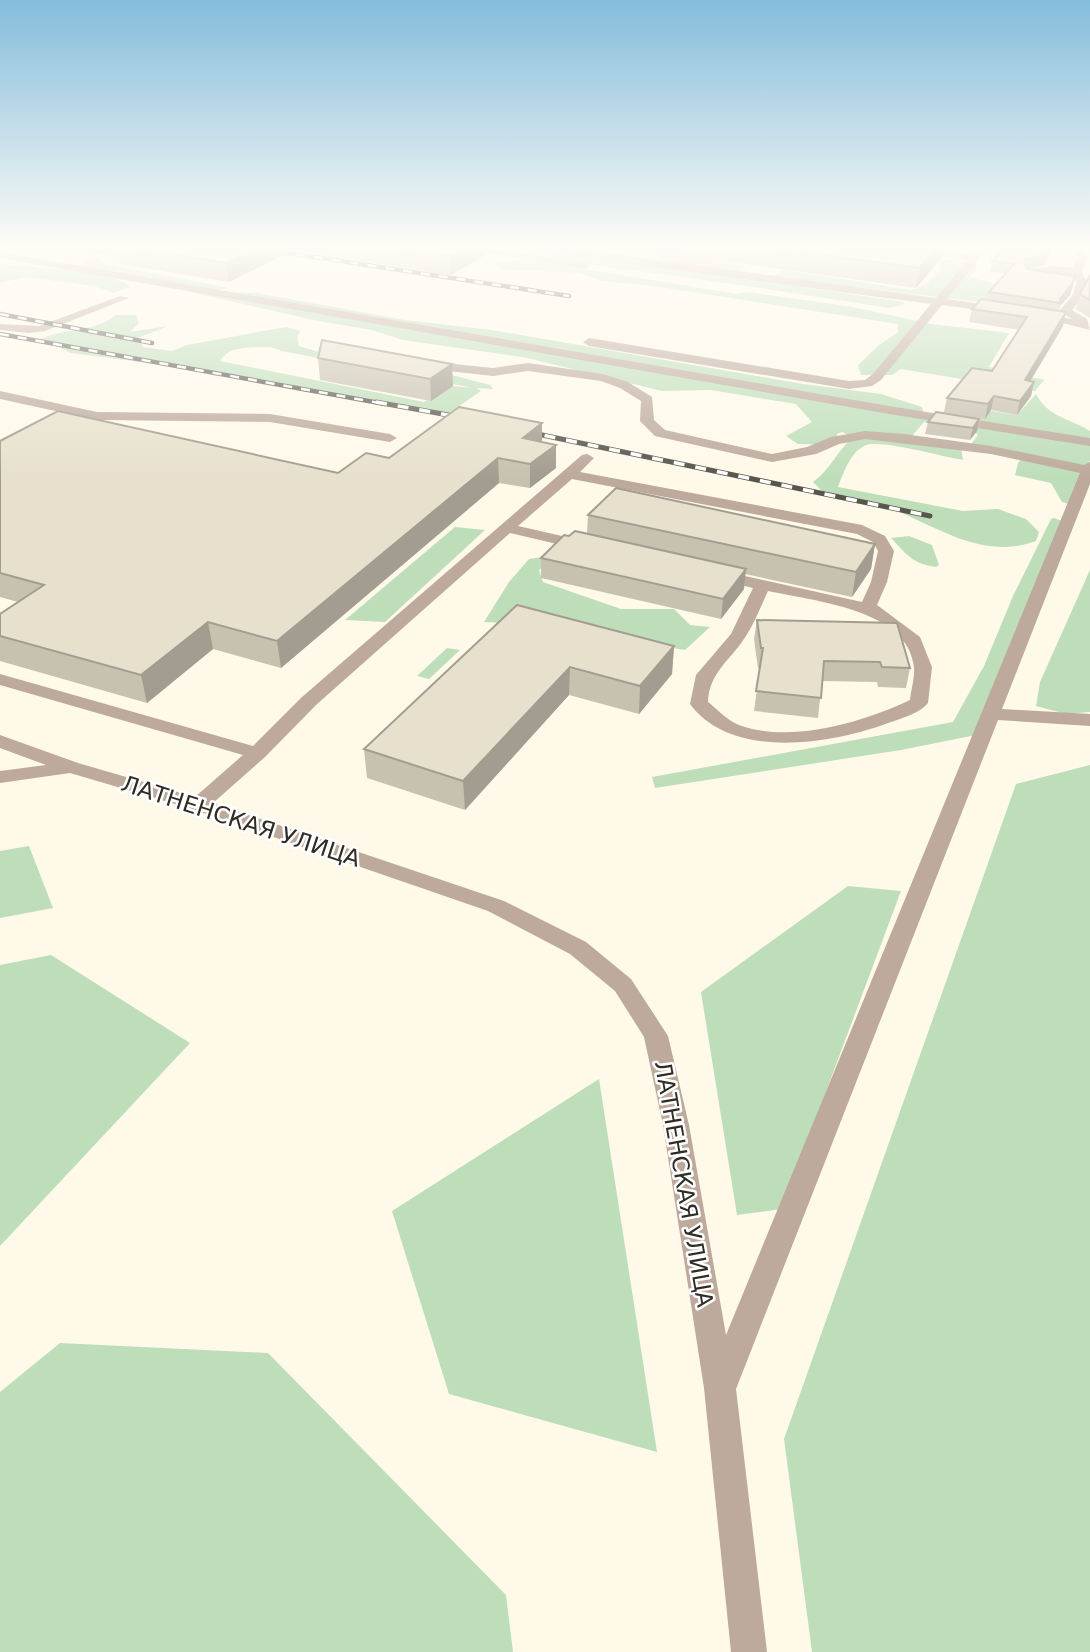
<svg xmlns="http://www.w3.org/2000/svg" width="1090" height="1652" font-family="'DejaVu Sans',sans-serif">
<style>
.green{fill:#bedeba;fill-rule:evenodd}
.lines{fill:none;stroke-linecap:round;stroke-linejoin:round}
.minor{fill:#bdaa9d;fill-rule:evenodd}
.rail-far1-casing{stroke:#58554c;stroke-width:4.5}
.rail-casing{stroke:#58554c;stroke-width:5}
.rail-far1{stroke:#fff;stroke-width:2.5;stroke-dasharray:9;stroke-linecap:butt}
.rail{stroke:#fff;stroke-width:3.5;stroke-dasharray:11;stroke-linecap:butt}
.wall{fill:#c7c1b0}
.shaded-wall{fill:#a29d90}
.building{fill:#e7e0cd;stroke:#a29d90;stroke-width:2}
.labels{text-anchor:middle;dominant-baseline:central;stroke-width:5;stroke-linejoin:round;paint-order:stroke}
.near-street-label{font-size:23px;fill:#2f2c25;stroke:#fff}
</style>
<rect width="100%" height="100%" fill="#fff9ea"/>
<path class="green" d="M558,250L570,253L904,302L903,305L889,308L747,286L558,260L545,256Z
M661,253L725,261L742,266L737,272L670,264L660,258Z
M99,258L104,264L230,288L220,290L86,268L80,264L87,259Z
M523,259L737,294L749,292L853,307L931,324L1009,333L989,367L1044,380L1035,391L901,369L892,375H861L858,365L878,346L898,332V324L653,286L602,281L580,273L499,269L495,264Z
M939,259L976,262V269L970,277L999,285L987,303L772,277L785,270L912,290L926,284L941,270Z
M0,264C30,268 108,269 131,287L113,293L95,286L25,277L0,283Z
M185,291L257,293L405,320L492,330L803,384L881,394L922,407L924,416L966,407L1017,415L1036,394C1048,417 1069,418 1090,431V460L1072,505L1062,502L1051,483L1015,475L1018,463L1025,454L971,444L978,435L973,431L924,422L911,437L961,448L963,460C942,457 879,438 864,446C850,453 843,474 838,487L963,511L998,509L1026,519L1039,532L1036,541C980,561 936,525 887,507C867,500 843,496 823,492L813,482C830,470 837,451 853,437L842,432L837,434V445L798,444L786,436L812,422L796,404L711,390L662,391L523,357L403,340L372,330L318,321Z
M116,315H136L139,323L130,332L168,326L138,338L143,347L172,351L187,345L286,327L300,331L297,338L299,346L329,355L452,375L490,385L493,389L476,388L481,391L446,415L211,371L71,353L41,339C65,328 95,332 116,315ZM271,347L282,351L473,388L453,386L424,402L220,361C230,344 254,348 271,347Z
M1054,518L1062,521L976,735L901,750L655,788L652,777L953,722L984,666L1013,596L1051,519Z
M455,527L485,530L385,622L345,620Z
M909,536L932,545L939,565L936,567C913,564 906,554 891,538Z
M549,556L551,560L539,570L543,582L621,609H674L690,625L710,627L685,650L620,640L553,625L484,622L509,582L529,559Z
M1090,570V712L1066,714L1036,706L1040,682Z
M447,648L460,650L429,679L417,676Z
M1090,765V1652H812L784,1439L1016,784Z
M29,846L53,908L0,918V851Z
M848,886L901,891L782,1209L737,1215L701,992Z
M51,955L190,1043L0,1246V965Z
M599,1079L657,1452L449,1394L392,1211Z
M60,1343L268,1353L506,1595L513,1652H0V1392Z"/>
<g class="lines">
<path class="minor" d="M448,246H474L585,263L590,266L585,269Z
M556,246L936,298L968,260L879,246H908L972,255L979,246H989L947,299L1001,307L1007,310L1001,313L942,305L881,380L872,386L849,389L589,346L583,342L589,338L849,381L865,380L873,374L931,304L601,260L565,253Z
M1066,246H1077L1088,256L1082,272L1087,282L1082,297L1072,310L1087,319L1090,330L1031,315L1037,312L1072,319L1059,311L1072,296L1077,282L1073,275L1041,274L1053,276V280L1049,281L1024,275L1025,270L1029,269L1054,266L1073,268L1078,257Z
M0,252L889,406L1090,438V446L889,414L0,258Z
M120,296L129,298L45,331L29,333L0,330V324L39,326Z
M425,361L493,368L528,363L603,374L628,382L652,397L654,420L665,430L772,454L807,447L831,437L865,431L904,434L991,446L1084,465L1090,462V484L1002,709L1090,714V726L998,720L736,1389L767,1652H731L704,1388L663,1125L644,1037L615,991L570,954L488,911L192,809L70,773L0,783V771L46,765L0,748V735L78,763L195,797L243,755L0,685V674L253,746L302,697L582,455L587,454L594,458L580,472L862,525L885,536L894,551L887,582L877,605L920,637L932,667L928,703C920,713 903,718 891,722C833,744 732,761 690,704L696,675L731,634L753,588L712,578L710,575L712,572L718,570L862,602L871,582L878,551L873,542L857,534L572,479L518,526L593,543L595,546L593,549L587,551L510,533L316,705L265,757L213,803L504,901L586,942L631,979L668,1036L689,1125L726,1335L1080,473L991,454L865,439L839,444L816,454L772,462L655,436L640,421L641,401L620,388L601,381L528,371L493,376L421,368L419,365ZM768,591C813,601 908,609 914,667C915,677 911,690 910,700C864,722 790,744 739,725C727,720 718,710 708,702C709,672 731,660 746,636C755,622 761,606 768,591Z
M0,391L97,412L270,414L390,434L397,438L390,442L270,422L97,420L0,399Z"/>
<g class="rail-far1-casing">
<path id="rail-far1" d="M243,246L569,296
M0,314L152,343
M0,334L385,404"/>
</g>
<g class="rail-casing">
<path id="rail" d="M376,402L465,418
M523,431L930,516"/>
</g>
<use href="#rail-far1" class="rail-far1"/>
<use href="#rail" class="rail"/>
</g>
<path class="wall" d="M53,246H485V255L451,275L293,250L229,282L120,264L119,257Z
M619,246H951L949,249L943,248L941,258L916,288Z
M1007,246H1053L1043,266L1026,269L1073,286L1070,295L1060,306L1059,311L1063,326L1030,381L1034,382L1031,396L1017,415L991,410L985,419L944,412L947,398L992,371L1019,330L969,322L972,309L987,300L989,292L1005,273L990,272L992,261Z
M1081,246H1090V250L1084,249Z
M1090,275V318L1076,309L1080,294Z
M318,358L452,364L453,386L431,401L320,380Z
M979,419L977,431L970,440L925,434L928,422Z
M542,423V442L556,468L530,488L499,483L281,668L213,649L147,703L0,661V614L18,602L0,597V441L338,473L389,458Z
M588,515L875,544L871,569L852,597L745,574L744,589L721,619L541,578V558L569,536L587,533Z
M517,605L674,646L672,674L639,714L569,695L465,810L367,778L364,749Z
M757,620L910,668L906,688L878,687L877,682L822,681L818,718L754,711L760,668H758L754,639Z"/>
<path class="shaded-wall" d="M262,246H293V250L229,282L226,263Z
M468,246H485V255L451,275V256Z
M938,246H943L941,258L916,288L920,268Z
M1050,246H1053L1043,266L1023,269L1024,262L1026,259Z
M1075,276L1070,295L1060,306L1061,303L1060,299Z
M1066,312L1063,326L1022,395L1025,380Z
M452,364L453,386L431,401L430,379Z
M1034,382L1031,396L1017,415L1020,401Z
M994,396L991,410L985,419L988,404Z
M979,419L977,431L970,440L973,428Z
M542,423V446L523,438Z
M556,445V468L530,488V464Z
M498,458L499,483L281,668L277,641Z
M875,544L871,569L852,597L856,572Z
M746,569L744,589L721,619L723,599Z
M208,622L213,649L147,703L141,675Z
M674,646L672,674L639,714L640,686Z
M570,667L569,695L465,810L463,781Z"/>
<path class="building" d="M119,246H262L226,263Z
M384,246H468L451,256Z
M757,246H938L920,268Z
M1007,246H1050L1045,255L1026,259L1024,262L1027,269L1075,276L1072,284L1060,299L1061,303L989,292L1014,264L992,261Z
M1090,275V300L1080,294Z
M981,299L1066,312L1025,380L1034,382L1020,401L994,396L988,404L947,398L972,368L992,371L1027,317L972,309Z
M322,340L452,364L430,379L318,358Z
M459,407L542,423L523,438L556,445L530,464L498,458L277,641L208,622L141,675L0,636V614L44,585L0,573V441L58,411L338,473L366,453L389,458Z
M936,412L979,419L973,428L928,422Z
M616,488L875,544L856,572L588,515Z
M575,531L746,569L723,599L541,558L564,535L569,536Z
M517,605L674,646L640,686L570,667L463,781L364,749Z
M757,620L897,623L910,668L882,667L880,662L824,661L821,698L756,691L763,648H761Z"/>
<linearGradient id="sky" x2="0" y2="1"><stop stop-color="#83bcdc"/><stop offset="0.52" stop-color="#fffcf6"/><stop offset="1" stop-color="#fffcf6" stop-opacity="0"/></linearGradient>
<rect width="1090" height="477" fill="url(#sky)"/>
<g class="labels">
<g class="near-street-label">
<text transform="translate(241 821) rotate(18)">ЛАТНЕНСКАЯ УЛИЦА</text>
<text transform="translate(684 1184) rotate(80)">ЛАТНЕНСКАЯ УЛИЦА</text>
</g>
</g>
</svg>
